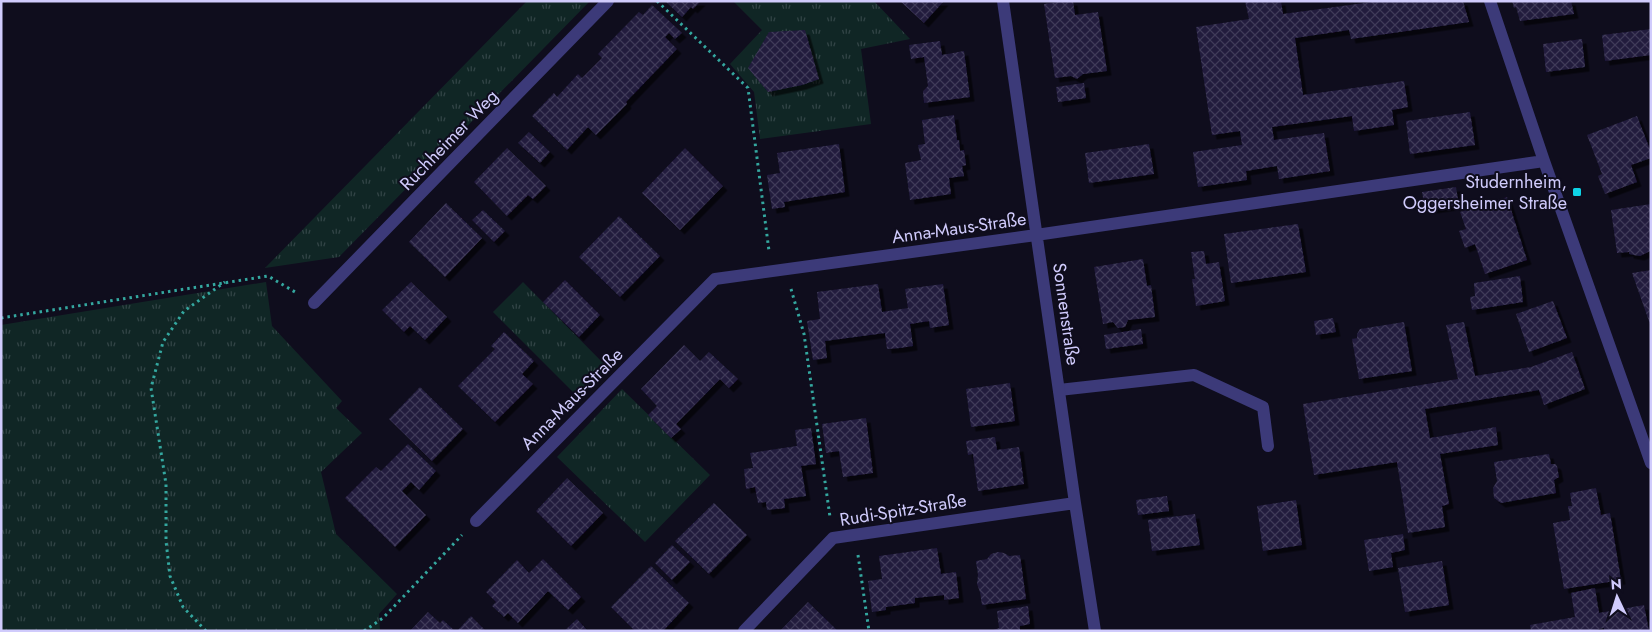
<svg xmlns="http://www.w3.org/2000/svg" width="1652" height="632" font-family="Jost,sans-serif">
<style>
.grass{fill:url(#grass-tufts)}
.building{fill:url(#building-cross-hatch);filter:url(#shadow)}
.lines{fill:none;stroke-linecap:round;stroke-linejoin:round}
.path{stroke:#34a79f;stroke-width:3;stroke-dasharray:2.5 4;stroke-linecap:butt}
.service{stroke:#3c3a79;stroke-width:12}
.minor{stroke:#3c3a79;stroke-width:12}
.poi-dot{fill:#0ed3e6;stroke:#0f0d1d;stroke-width:2}
.labels{text-anchor:middle;dominant-baseline:central;stroke-width:4;stroke-linejoin:round;paint-order:stroke}
.street-label{font-size:18px;fill:#d0cbfc;stroke:#0f0d1d}
.poi-label{font-size:18px;fill:#d0cbfc;stroke:#0f0d1d;text-anchor:end}
</style>
<defs>
<pattern id="grass-tufts" width="24" height="20" patternUnits="userSpaceOnUse" patternTransform="scale(1.25)"><rect width="24" height="20" fill="#102625"/><path d="M3 7l-1-3M5 7V3M7 7l1-3M15 17l-1-3M17 17v-4M19 17l1-3" fill="none" stroke="#324446"/></pattern>
<pattern id="building-cross-hatch" width="8" height="8" patternUnits="userSpaceOnUse" patternTransform="scale(1.25)"><rect width="8" height="8" fill="#201a3c"/><path d="M0 0l8 8M0 8l8-8" fill="none" stroke="#3f3a59"/></pattern>
<filter id="shadow"><feDropShadow dx="4.5" dy="4.5" stdDeviation="0" flood-color="#0009"/></filter>
</defs>
<rect width="100%" height="100%" fill="#0f0d1d"/>
<path class="grass" d="M527,1H590L339,257L265,268Z
M733,1H874L910,39L861,49L871,124L760,139L754,92L730,64L762,30Z
M266,282L272,326L342,401L336,408L362,433L321,472L336,534L397,594L379,614L380,631H1V325Z
M523,282L608,368L578,397L493,312Z
M622,389L710,475L645,542L557,457Z"/>
<path class="building" d="M665,1H701L693,9L691,7L682,17Z
M900,1H944L924,23Z
M1064,1H1073L1075,15L1098,12L1107,71L1083,74L1077,79L1071,76L1055,78L1044,4Z
M1245,1H1281L1283,14L1379,1H1463L1469,22L1351,39L1349,30L1295,38L1303,95L1404,81L1408,107L1392,110L1394,125L1354,131L1352,116L1272,127L1274,140L1324,133L1330,171L1279,179L1277,166L1246,171L1247,180L1198,187L1193,152L1242,145L1240,131L1212,135L1196,27L1249,19Z
M1512,1H1571L1574,14L1520,21L1516,7L1514,8Z
M652,5L682,33L675,39L669,33L665,37L677,49L626,102L627,104L596,135L588,127L567,150L532,116L554,93L557,97L578,74L582,78L602,58L598,54L639,12L643,15Z
M1651,29V55L1605,61L1602,35Z
M805,30L819,79L802,85L768,92L748,68L769,32Z
M1582,39L1585,67L1546,72L1543,44Z
M940,41L942,55L964,51L970,97L924,103L923,91L928,86L924,57L911,59L909,45Z
M1084,83L1086,98L1058,102L1056,87Z
M1470,112L1475,145L1410,154L1406,121Z
M954,115L957,140H959L960,151L964,150L966,165L962,166L964,176L949,178L951,194L910,200L905,163L921,160L918,145L925,144L922,120Z
M1637,116L1651,152V158L1631,165L1637,182L1605,194L1598,176L1602,174L1587,135Z
M529,132L550,152L540,163L518,143Z
M839,144L845,192L784,202L785,207L772,209L767,175L780,173L777,153Z
M1149,144L1154,174L1089,183L1085,153Z
M507,148L546,186L533,199L528,195L507,216L474,182Z
M685,148L723,186L680,230L642,193Z
M1456,187L1459,205L1425,210L1422,192Z
M1507,197L1527,260L1485,274L1475,244L1465,248L1459,231L1466,229L1460,212Z
M446,203L482,238L445,277L409,242Z
M1651,204L1650,251L1640,256L1634,255L1629,254V252L1617,253L1611,210Z
M483,210L505,231L494,242L472,220Z
M619,216L660,256L620,297L579,257Z
M1298,224L1306,272L1231,283L1224,234Z
M1204,251L1206,264L1219,262L1225,301L1196,306L1192,279H1195L1191,252Z
M1143,259L1147,286L1151,285L1155,317L1128,320L1125,327L1118,328L1113,322L1103,324L1094,267Z
M1651,270V324H1650L1632,273Z
M1520,276L1523,302L1472,310L1470,297L1475,296L1474,283Z
M565,280L600,315L579,337L543,302Z
M411,282L447,317L425,340L410,326L404,332L382,310Z
M878,284L882,312L908,308L905,289L943,284L949,325L930,328L929,321L910,324L913,346L900,348L887,349L885,333L825,341L827,358L813,360L807,321L820,319L817,292Z
M1553,301L1567,338L1529,352L1516,314Z
M1333,318L1336,332L1316,335L1314,321Z
M1404,322L1412,371L1359,379L1352,339L1357,338V334L1360,329Z
M1464,322L1475,376L1531,367L1572,352L1585,389L1544,405L1539,390L1425,409L1430,438L1496,427L1498,445L1440,454L1449,504L1442,506L1445,527L1408,533L1397,462L1314,475L1303,404L1458,379L1446,325Z
M1141,329L1143,344L1106,349L1104,335Z
M504,332L534,361L522,374L533,384L495,422L458,386L495,349L491,346Z
M684,345L700,361L709,352L738,379L729,388L720,379L676,424L681,429L671,438L648,415L657,406L641,389Z
M1010,383L1015,421L971,427L966,389Z
M420,387L463,429L432,461L389,419Z
M866,418L873,473L843,477L839,451L826,453L822,424Z
M811,428L816,464L801,466L806,496L784,499L785,508L767,510L766,502L758,503L755,487L746,489L744,469L753,468L750,453L797,446L795,430Z
M995,437L997,450L1019,447L1024,484L978,491L973,454L968,455L966,441Z
M408,444L436,471L419,490L411,482L402,491L426,515L395,547L345,498L376,467L381,471Z
M1549,454L1551,464H1555L1557,466L1559,477L1554,480L1556,493L1501,503L1494,498L1493,488L1497,481L1494,462Z
M567,478L603,513L571,546L536,511Z
M1596,488L1601,515L1610,513L1621,580L1564,589L1553,523L1570,520L1568,506H1572L1570,493Z
M1167,496L1169,511L1138,515L1136,500Z
M1296,500L1302,545L1263,551L1257,506Z
M714,503L747,535L709,574L675,541Z
M1195,514L1200,545L1152,551L1148,520Z
M1403,534L1405,550L1391,553L1393,567L1369,571L1364,540Z
M672,545L690,562L672,580L655,563Z
M937,548L941,574L956,572L959,598L944,600V595L915,598V603L886,607V610L872,612L868,581L882,579L879,556Z
M998,552L1004,553L1009,556L1020,555L1026,599L982,605L980,592L977,584L978,575L976,561L987,559L991,554Z
M543,559L581,597L568,610L548,591L518,623L508,613L504,617L492,606L496,602L486,592L517,560L529,573Z
M1442,561L1449,605L1405,612L1398,568Z
M651,566L689,603L663,631H635L611,607Z
M1595,588L1599,613L1644,605L1649,631H1604V628L1590,631H1531L1530,625L1575,617L1571,593Z
M808,602L838,631H780Z
M1028,606L1030,624L1020,626V631H990L999,628L997,611Z
M428,612L440,623L443,620L455,631H410Z
M471,616L486,631H457Z
M577,619L588,631H564Z"/>
<g class="lines">
<path class="path" d="M657,1L748,88L769,251
M791,289L804,334L830,517
M1,318L268,276L295,292
M858,555L869,631
M206,631L183,607L170,576L166,541V484L151,388L163,342L184,311L225,282
M364,631L383,618L462,535"/>
<path class="service" d="M1059,390L1194,375L1263,407L1268,446"/>
<path class="minor" d="M1003,1L1075,503L1095,631
M1490,1L1544,161L1651,463
M314,303L608,1
M476,521L715,279L1036,235L1544,161
M744,631L833,538L1075,503"/>
</g>
<rect class="poi-dot" x="1572" y="187" width="10" height="10" rx="2.5"/>
<g class="labels">
<g class="street-label">
<text transform="translate(449 140) rotate(-46)">Ruchheimer Weg</text>
<text transform="translate(959 228) rotate(-8)">Anna-Maus-Straße</text>
<text transform="translate(1066 314) rotate(82)">Sonnenstraße</text>
<text transform="translate(572 399) rotate(-45)">Anna-Maus-Straße</text>
<text transform="translate(903 510) rotate(-9)">Rudi-Spitz-Straße</text>
</g>
<g class="poi-label">
<text x="1567" y="182">Studernheim,<tspan x="1567" dy="21">Oggersheimer Straße</tspan></text>
</g>
</g>
<rect width="1652" height="632" fill="none" stroke="#d0cbfc" stroke-width="5"/>
<g transform="translate(1617 597) rotate(356)" stroke="#0f0d1d" stroke-width="4" paint-order="stroke">
<path d="M0-4L9 19L0 12L-9 19Z" fill="#d0cbfc"/>
<text y="-8" font-size="14" font-weight="bold" text-anchor="middle" fill="#d0cbfc">N</text>
</g>
</svg>
